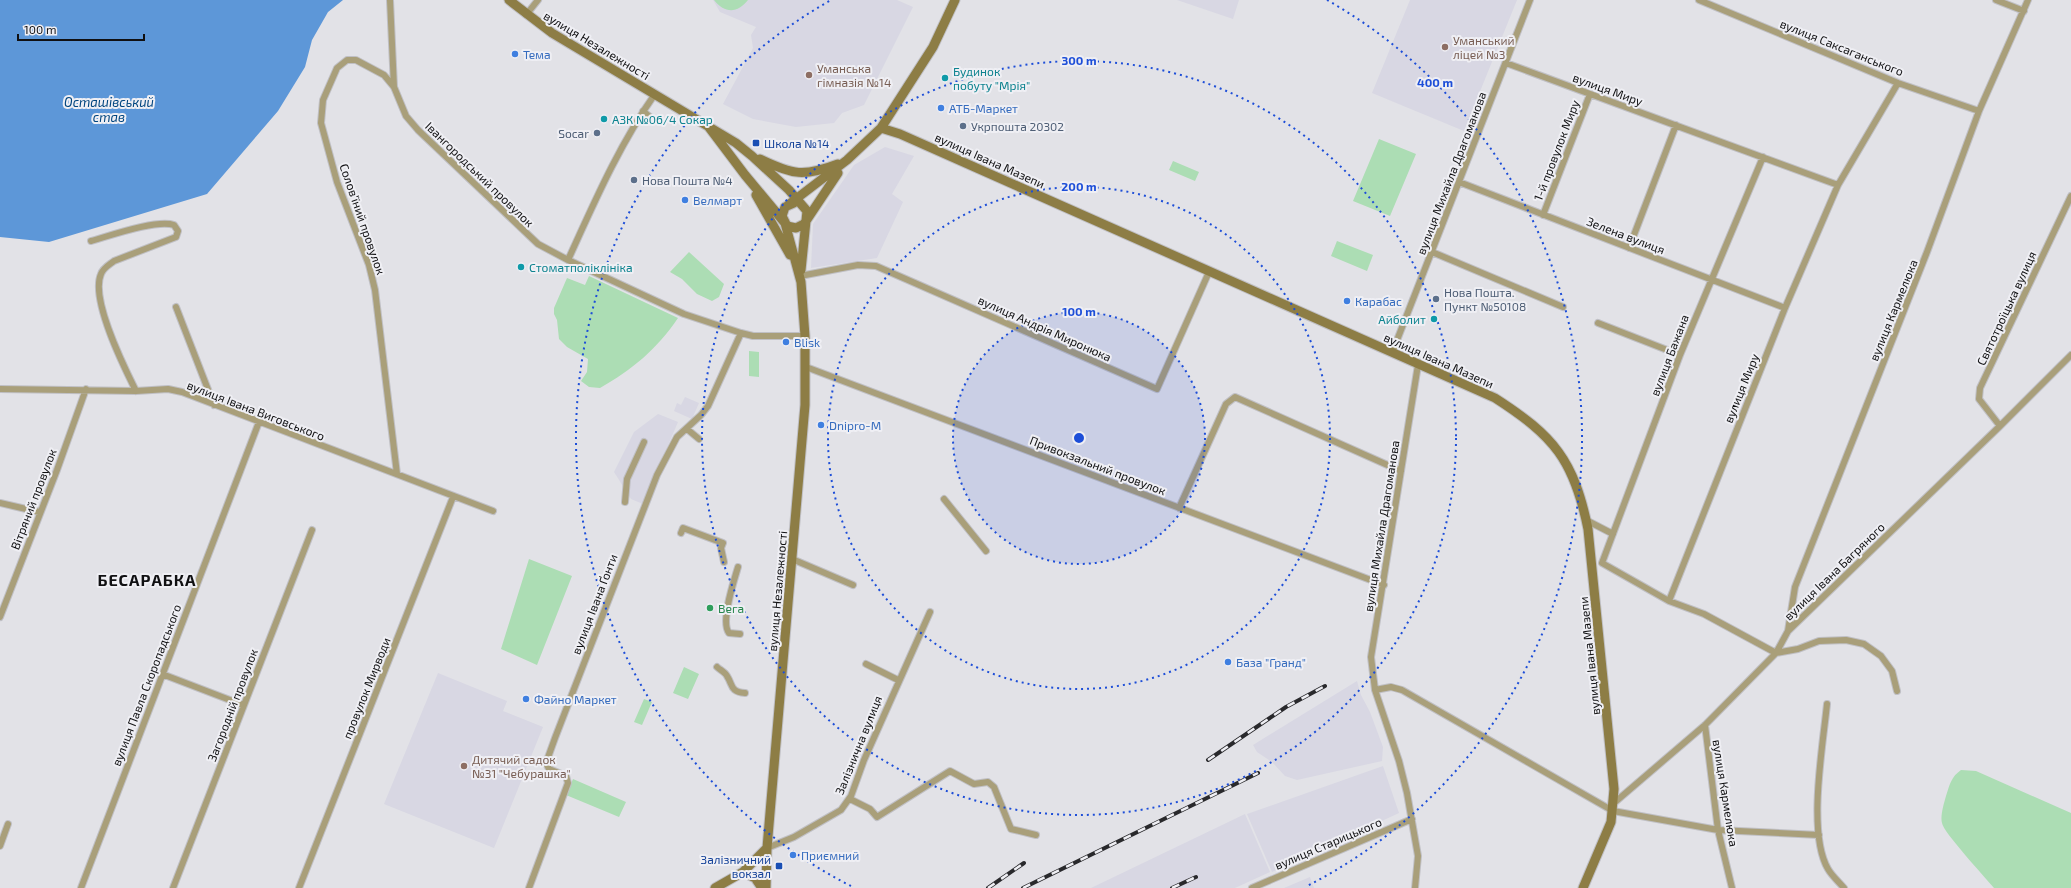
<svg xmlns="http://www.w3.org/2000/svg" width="2071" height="888" font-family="'Exo 2',sans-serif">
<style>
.built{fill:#d8d7e3}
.green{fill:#acddb4}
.water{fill:#5d97d8}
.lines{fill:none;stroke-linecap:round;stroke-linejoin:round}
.minor-casing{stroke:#c0c0c5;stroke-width:8}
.secondary-casing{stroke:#c0c0c5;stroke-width:11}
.minor{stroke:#a99f7a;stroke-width:6}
.secondary{stroke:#8d7d45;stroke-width:9}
.rail-casing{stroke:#29292c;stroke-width:4}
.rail{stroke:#efeff4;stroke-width:2.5;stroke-dasharray:8;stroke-linecap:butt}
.ring{fill:none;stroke:#1d4ed8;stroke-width:2;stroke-dasharray:2 4}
.education-dot{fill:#8d6e63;stroke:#efeff4;stroke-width:1.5}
.shop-dot{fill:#3f7fe0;stroke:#efeff4;stroke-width:1.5}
.culture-dot{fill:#0f9aa8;stroke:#efeff4;stroke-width:1.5}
.service-dot{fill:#5c6f8a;stroke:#efeff4;stroke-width:1.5}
.transit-dot{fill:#1a4fb4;stroke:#efeff4;stroke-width:1.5}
.leisure-dot{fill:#2e9e5b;stroke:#efeff4;stroke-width:1.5}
.labels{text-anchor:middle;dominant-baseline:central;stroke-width:4;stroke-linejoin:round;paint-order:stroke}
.education-label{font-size:12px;fill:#785e54;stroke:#efeff4;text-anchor:start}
.street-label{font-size:12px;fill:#101012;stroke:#efeff4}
.shop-label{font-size:12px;fill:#366cbe;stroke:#efeff4;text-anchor:start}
.culture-label{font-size:12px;fill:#0d838f;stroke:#efeff4;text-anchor:start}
.service-label{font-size:12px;fill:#4e5e75;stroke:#efeff4;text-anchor:start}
.transit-label{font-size:12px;fill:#164399;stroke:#efeff4;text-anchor:start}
.leisure-label{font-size:12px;fill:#27864d;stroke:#efeff4;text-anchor:start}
.water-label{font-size:13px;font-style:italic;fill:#00457f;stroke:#efeff4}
.district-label{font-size:16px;font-weight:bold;letter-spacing:1px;fill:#101012;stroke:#efeff4}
.centre{fill:#1d4ed8;stroke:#efeff4;stroke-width:2}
.ring-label{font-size:12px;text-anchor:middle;font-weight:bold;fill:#1d4ed8;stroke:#efeff4;stroke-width:4;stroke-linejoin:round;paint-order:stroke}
</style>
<rect width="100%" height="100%" fill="#e2e2e7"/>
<path class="built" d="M713,0H897L913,7L864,105L842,113L834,123L796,127L753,119L723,104L753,48L751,35L756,27L720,12Z
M1177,0H1239L1233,19Z
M1410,0H1517L1464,131L1372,93Z
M885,147L914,156L892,194L903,202L877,258L811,268L813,224L854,165Z
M685,397L699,403L692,419L674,411L677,403L681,405Z
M658,414L678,422L643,504L631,499L614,472L634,432Z
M438,673L507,701L503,711L543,727L494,848L384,804Z
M1357,681L1361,695L1370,712L1383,747L1382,761L1297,780L1285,776L1272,762L1257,752L1253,745Z
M1383,766L1399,813L1272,872L1247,814Z
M1245,814L1270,872L1235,888H1091Z
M1310,877L1314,888H1284Z"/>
<path class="green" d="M714,0H748C738,13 725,14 714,0Z
M1379,139L1416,154L1390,216L1353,201Z
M1173,161L1199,172L1195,181L1169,170Z
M1337,241L1373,255L1367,271L1331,256Z
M689,252L724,284L719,297L712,301L697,294L682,279L670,272Z
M589,276L678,318C657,349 632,370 600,388L589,387L581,381L587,372L588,359L567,347L559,339L557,320L554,314V308L567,278L585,285Z
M749,351L759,352V377L749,376Z
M529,559L572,576L537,665L501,649Z
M684,667L699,674L688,699L673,693Z
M644,699L652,702L642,725L634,722Z
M1961,770L1976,771L2071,813V888H1994C1985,877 1943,832 1942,823C1940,816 1944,803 1946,796C1950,784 1951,777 1961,770Z
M573,779L626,802L619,817L566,795Z"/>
<path class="water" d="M0,0H343L328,12L312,40L305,67L278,111L207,194L49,242L0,237Z"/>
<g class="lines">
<g class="minor-casing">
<path id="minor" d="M390,0L394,87
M1699,0L1898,83L1979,111
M1996,0L2024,11
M526,15L538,0
M1506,63L1838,185
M655,94C619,145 594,203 568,260L684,314L741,333L753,336H805
M643,111L650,117
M1763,157L1680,355L1602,563L1669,601L1704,614L1776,653L1798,649L1819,641L1846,640L1864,644L1881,656L1892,671L1897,691
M1459,182L1785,308
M1543,215L1590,94
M91,241C109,236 157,219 174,225L178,231L176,237L114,261C109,265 103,268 101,274C90,299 124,367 136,391
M1629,248L1676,125
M1432,252L1563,307
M800,276L858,265L876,266L1157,389L1209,272
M176,307L214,405
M1598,323L1680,355
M1392,353L1530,0
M806,367L1384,585
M0,389L136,391L168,389L182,392L493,511
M2000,426L1979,399L1980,388L2071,196
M687,429L699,439
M397,474L375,290L369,265L337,182L321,123L323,100L337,68L347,60H356L384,75L394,87L406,116L418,130L538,244L568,260
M944,499L986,551
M625,502L627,479L644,442
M0,503L39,512
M1179,508L1226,404L1235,397L1401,471
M1586,520L1613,534
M681,533L683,528L723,543L721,548L724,562
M792,559L853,585
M738,567C734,581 720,622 729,633L740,634
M1669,601L1785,308L1838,185L1898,83
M0,617L57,470L86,389
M1788,631L1795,587L1927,252L1979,111L2028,0
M866,664L898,680
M717,667C720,670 725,672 727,676C733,685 730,692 745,693
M162,674L243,705
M1375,690L1391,687L1402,690L1613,811L1718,830L1819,835
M1827,704C1823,745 1807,833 1828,869C1832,876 1839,882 1844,888
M1705,725L1718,830L1732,888
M850,799L870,809L877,817L950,771L974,784L988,782L994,787L1011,829L1036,835
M1614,803L1705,725L1776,653L1788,631L2000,426L2071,355
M0,846L8,824
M767,848L794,837L841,810L851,796L864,760L930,612
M81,888L259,422
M173,888L312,530
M299,888L453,497
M529,888L568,783L566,776L549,769L546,763L555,738L657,475L677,437L701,415L708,406L741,333
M1252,888L1412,819
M1415,888L1418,856L1407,793L1399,761L1375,690L1371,657L1418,365"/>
</g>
<g class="secondary-casing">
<path id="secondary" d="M509,0L552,33L736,143L752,156L789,190L807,211L801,270
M708,126L745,175L785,223L801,282L805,336V405L767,848L766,888
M881,128L900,134L1495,398C1554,436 1574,460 1588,529L1614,789L1611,822L1583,888
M760,159C793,175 804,177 838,164
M756,195L790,255
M794,203L785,207L782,216L787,226L796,228L804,224L838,173
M788,205L847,160L881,128L933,47L955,0
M743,872L755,878L762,888
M715,888L743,872L767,848"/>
</g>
<use href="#minor" class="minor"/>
<use href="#secondary" class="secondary"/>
<g class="rail-casing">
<path id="rail" d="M1208,760L1286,707L1325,686
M988,888L1024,863
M1023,888L1258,773
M1172,888L1196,877"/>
</g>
<use href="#rail" class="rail"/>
</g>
<circle cx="1079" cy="438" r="126" fill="#1d4ed8" fill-opacity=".12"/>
<g class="ring">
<circle cx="1079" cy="438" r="126"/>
<circle cx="1079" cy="438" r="251"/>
<circle cx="1079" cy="438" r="377"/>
<path d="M851 886A503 503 0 0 1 831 0M1327 0A503 503 0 0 1 1307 886"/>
</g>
<g class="education-dot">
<circle cx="1445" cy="47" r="4"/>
<circle cx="809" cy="75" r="4"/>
<circle cx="464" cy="766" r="4"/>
</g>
<g class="shop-dot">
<circle cx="515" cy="54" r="4"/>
<circle cx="941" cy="108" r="4"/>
<circle cx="685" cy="200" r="4"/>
<circle cx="1347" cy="301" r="4"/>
<circle cx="786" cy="342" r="4"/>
<circle cx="821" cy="425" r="4"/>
<circle cx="1228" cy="662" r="4"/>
<circle cx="526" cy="699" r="4"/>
<circle cx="793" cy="855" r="4"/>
</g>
<g class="culture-dot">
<circle cx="945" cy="78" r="4"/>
<circle cx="604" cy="119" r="4"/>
<circle cx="521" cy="267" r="4"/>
<circle cx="1434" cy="319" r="4"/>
</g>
<g class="service-dot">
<circle cx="963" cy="126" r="4"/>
<circle cx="597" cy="133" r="4"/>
<circle cx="634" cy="180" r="4"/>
<circle cx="1436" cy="299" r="4"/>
</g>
<g class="transit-dot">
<rect x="752" y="139" width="8" height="8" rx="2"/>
<rect x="775" y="862" width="8" height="8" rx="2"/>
</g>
<circle class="leisure-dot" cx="710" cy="608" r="4"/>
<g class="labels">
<g class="education-label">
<text x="1453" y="40">Уманський<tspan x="1453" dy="14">ліцей №3</tspan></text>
<text x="817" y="68">Уманська<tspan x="817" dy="14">гімназія №14</tspan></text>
<text x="472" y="759">Дитячий садок<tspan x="472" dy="14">№31 "Чебурашка"</tspan></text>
</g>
<g class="street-label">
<text transform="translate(597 45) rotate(31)">вулиця Незалежності</text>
<text transform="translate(1842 47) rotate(22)">вулиця Саксаганського</text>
<text transform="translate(1608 89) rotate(20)">вулиця Миру</text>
<text transform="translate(1556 150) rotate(-69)">1-й провулок Миру</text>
<text transform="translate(990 160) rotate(24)">вулиця Івана Мазепи</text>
<text transform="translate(1451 173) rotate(-69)">вулиця Михайла Драгоманова</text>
<text transform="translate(480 174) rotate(44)">Івангородський провулок</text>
<text transform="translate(363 219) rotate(71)">Соловʼїний провулок</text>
<text transform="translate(1626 235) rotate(21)">Зелена вулиця</text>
<text transform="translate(2006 308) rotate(-65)">Святотроїцька вулиця</text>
<text transform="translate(1893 310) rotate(-68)">вулиця Кармелюка</text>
<text transform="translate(1045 328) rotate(24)">вулиця Андрія Миронюка</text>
<text transform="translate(1669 355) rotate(-69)">вулиця Бажана</text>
<text transform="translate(1439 360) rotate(24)">вулиця Івана Мазепи</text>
<text transform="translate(1741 388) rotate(-68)">вулиця Миру</text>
<text transform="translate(256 410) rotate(21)">вулиця Івана Виговського</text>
<text transform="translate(1098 465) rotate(21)">Привокзальний провулок</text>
<text transform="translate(33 499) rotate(-69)">Вітряний провулок</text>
<text transform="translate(1381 526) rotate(-81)">вулиця Михайла Драгоманова</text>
<text transform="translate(1834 571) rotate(-44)">вулиця Івана Багряного</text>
<text transform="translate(777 591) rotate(-85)">вулиця Незалежності</text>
<text transform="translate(594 604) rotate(-69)">вулиця Івана Ґонти</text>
<text transform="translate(1589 656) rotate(-96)">вулиця Івана Мазепи</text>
<text transform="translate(146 685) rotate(-69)">вулиця Павла Скоропадського</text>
<text transform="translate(366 688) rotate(-68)">провулок Мирводи</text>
<text transform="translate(232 705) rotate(-69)">Загородній провулок</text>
<text transform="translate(858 745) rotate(-68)">Залізнична вулиця</text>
<text transform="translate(1726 793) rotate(81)">вулиця Кармелюка</text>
<text transform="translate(1328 843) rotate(-23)">вулиця Старицького</text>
</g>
<g class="shop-label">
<text x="523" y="54">Тема</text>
<text x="949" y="108">АТБ-Маркет</text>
<text x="693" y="200">Велмарт</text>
<text x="1355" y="301">Карабас</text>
<text x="794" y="342">Blisk</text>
<text x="829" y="425">Dnipro-M</text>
<text x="1236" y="662">База "Гранд"</text>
<text x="534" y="699">Файно Маркет</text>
<text x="801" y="855">Приємний</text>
</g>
<g class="culture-label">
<text x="953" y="71">Будинок<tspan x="953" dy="14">побуту "Мрія"</tspan></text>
<text x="612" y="119">АЗК №06/4 Сокар</text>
<text x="529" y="267">Стоматполіклініка</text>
<text x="1426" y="319" text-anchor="end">Айболит</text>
</g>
<g class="service-label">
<text x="971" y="126">Укрпошта 20302</text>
<text x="589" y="133" text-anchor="end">Socar</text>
<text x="642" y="180">Нова Пошта №4</text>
<text x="1444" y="292">Нова Пошта.<tspan x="1444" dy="14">Пункт №50108</tspan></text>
</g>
<g class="transit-label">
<text x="764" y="143">Школа №14</text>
<text x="771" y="859" text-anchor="end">Залізничний<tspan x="771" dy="14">вокзал</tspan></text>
</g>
<g class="leisure-label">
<text x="718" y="608">Вега</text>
</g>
<g class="water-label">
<text x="109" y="102">Осташівський<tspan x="109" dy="15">став</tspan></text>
</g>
<g class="district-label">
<text x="147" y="579">БЕСАРАБКА</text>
</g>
</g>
<circle cx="1079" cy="438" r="6" class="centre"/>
<g class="ring-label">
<text x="1079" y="65">300 m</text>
<text x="1435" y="87">400 m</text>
<text x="1079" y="191">200 m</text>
<text x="1079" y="316">100 m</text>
</g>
<path d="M18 34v6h126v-6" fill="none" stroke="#101012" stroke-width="2"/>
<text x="24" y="34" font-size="12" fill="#101012" stroke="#efeff4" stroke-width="3" paint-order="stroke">100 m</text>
</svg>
